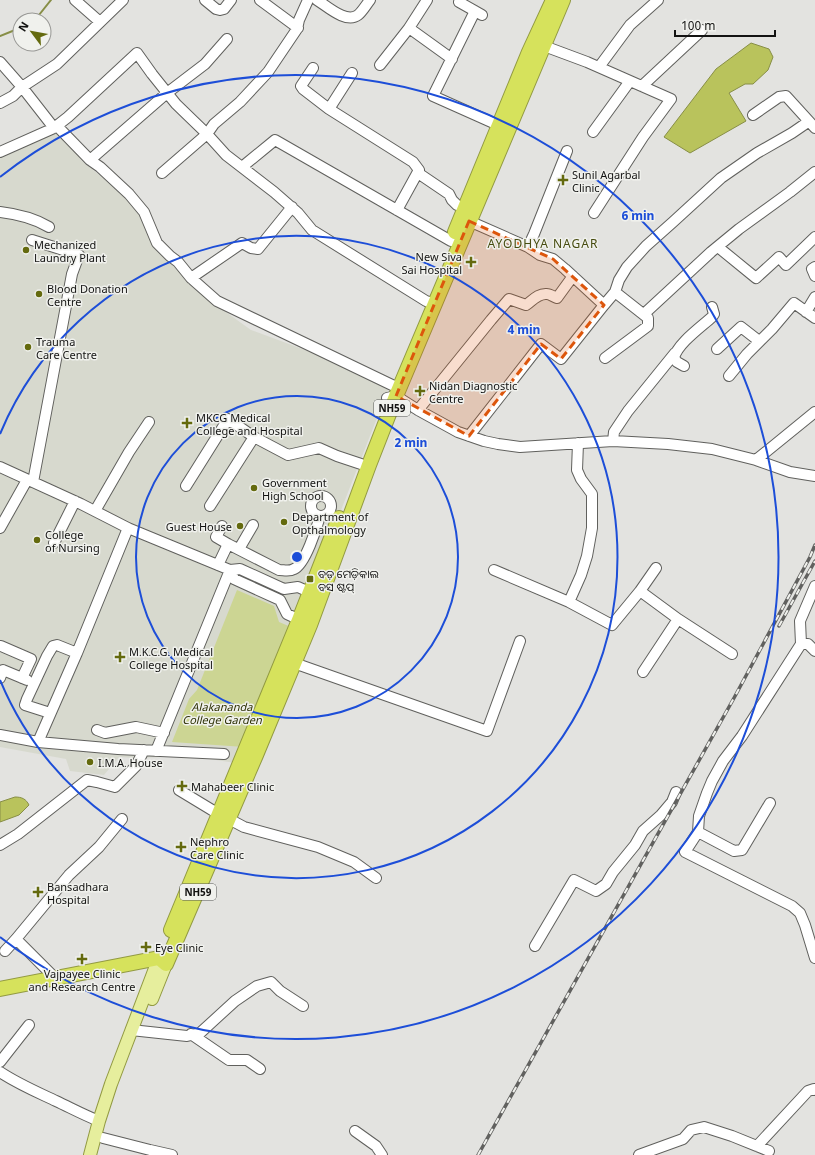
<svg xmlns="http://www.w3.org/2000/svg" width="815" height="1155" font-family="Georgia,'Noto Sans Oriya',serif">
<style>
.built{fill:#d7d9ce}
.green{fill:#ccd593}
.water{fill:#b9c35c;stroke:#878e46}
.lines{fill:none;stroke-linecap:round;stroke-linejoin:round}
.stream{stroke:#878e46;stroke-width:2}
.minor-casing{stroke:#60605d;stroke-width:12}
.major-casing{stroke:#929a42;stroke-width:14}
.highway-casing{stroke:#929a42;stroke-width:16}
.minor{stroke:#fff;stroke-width:10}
.major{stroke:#e6ee9d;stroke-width:12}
.highway{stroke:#d6e25c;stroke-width:14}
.rail-casing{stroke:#61615f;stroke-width:3.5}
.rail{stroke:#f0f1ed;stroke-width:2;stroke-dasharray:6;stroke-linecap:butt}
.marked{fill:#dd560c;fill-opacity:0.2;stroke:#dd560c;stroke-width:3;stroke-dasharray:8 5;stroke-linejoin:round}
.ring{fill:none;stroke:#1d4ed8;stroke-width:2}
.poi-dot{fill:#646a0e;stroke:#f0f1ed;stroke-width:1.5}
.labels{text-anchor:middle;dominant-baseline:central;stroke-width:3;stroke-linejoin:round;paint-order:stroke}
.shield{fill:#f0f1ed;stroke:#555654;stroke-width:1}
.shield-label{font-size:10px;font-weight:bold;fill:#131312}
.poi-label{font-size:11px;fill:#131312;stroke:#f0f1ed;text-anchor:start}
.park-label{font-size:11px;font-style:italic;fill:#2e3205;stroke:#f0f1ed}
.neighbourhood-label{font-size:12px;letter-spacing:1px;fill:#474c10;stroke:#f0f1ed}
.centre{fill:#1d4ed8;stroke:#f0f1ed;stroke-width:2}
.ring-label{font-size:12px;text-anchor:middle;font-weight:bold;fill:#1d4ed8;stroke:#f0f1ed;stroke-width:3;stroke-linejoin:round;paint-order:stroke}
</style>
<rect width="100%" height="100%" fill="#e3e3e0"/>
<path class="built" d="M59,128L81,160L119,191L141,214L174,265L205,297L251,330L391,382L242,764L190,756L137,758L119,757L104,775L70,771L66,759L0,747V154Z"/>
<path class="green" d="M237,590L274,606L279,622L291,627L244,747L172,742L189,699L197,690Z"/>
<path class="water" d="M751,43L769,49L773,57L768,70L753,84H745L729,93L746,121L690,153L664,137L716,69Z
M15,797C22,797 26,799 29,805L19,815L0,822V802Z"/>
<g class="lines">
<path class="stream" d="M35,20L51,0
M0,36L20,28"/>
<g class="minor-casing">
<path id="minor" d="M75,0L100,22
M205,0L216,9L220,10L224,9L231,0
M260,0L298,28
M317,0C327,6 346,24 358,15C362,12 366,5 370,0
M460,0L459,2L482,15
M475,11L433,96L498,125
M409,28L427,0
M544,46L587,62L671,99L643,137L594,213
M0,62L22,87L54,128
M380,65L409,28L452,59
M599,67L630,25L658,0
M313,68L301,86L303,89L329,109L413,162L419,170L397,210
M642,86L702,30
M0,103L13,96L22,87L57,64L123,0
M329,109L352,73
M753,115L779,97L786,96L815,128
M57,126L90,160L100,167L129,194L144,212L157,243L170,256L178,262L191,278L217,301L392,385L400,387
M593,132L630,81
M0,152L54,128L68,117L137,53L152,74L176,104L207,134L226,155L274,192L298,213L312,230L426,301L435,304
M90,160L167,93L205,64L227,39
M242,167L275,140L451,241
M162,173L207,134L214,124L240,102L268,72L297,29L299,20L308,0
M418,173L449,194L452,200L457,205L465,207
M0,212C17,214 34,218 49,227
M469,221L528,247L540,255L553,259L565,269L604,305L615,292L619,280L627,267L646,246L673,222L721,178L757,153L792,133L808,122
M32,240L79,255L72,274L33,482
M528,247L534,234L567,151
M718,247L756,278L779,257L786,265L815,237
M815,267L812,269L815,276
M191,278L242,243L251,248L258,249L292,207
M806,312L815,297
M644,314L711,252L739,229L790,192L815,172
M717,349L741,327L759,341
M605,358L648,326V318L615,292
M684,366L677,362L674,358C677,344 701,327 712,317L714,314L712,307
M729,376L747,354L772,329L794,303L815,318
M387,398L396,396L418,410L458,432L484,441L498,444L520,447L613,441L668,444L712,449L756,460L790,472L815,476
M418,410L491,320L509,299L526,305C532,301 538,293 547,294C550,294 554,297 557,298L573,276
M469,436L541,344L561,359L604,305
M254,437L288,455L319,448L337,456L361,464
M613,441L614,432L628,411L675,353
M756,460L815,412
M0,467L81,504L128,528L230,570
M186,486L228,419L254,437L210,506
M311 506a10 10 0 1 1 20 0a10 10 0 1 1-20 0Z
M95,511L129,452L149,422
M222,526L216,537L228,544
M0,528L27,480
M54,543L75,501
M239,549L253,525
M218,565L228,544L279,570C284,570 289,572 294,569C305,565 317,527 320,516
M230,570L234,579L280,600L287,614L304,622
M230,570L240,569L284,589L298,587L316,595
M494,570L569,602L612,625L640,591L678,619L732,654
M640,591L656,568
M569,602L581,575L587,556L592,528V494L581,479L577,470L578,443
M801,644L800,621L815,586
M1,646L31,659L22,678
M815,651L808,644H801L742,736L723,761L712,781L707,793L699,816L698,832L685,852L792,906L800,913L805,925L815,958
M294,663L487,731L520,641
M643,672L678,619
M0,678L3,670L27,680
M50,713L25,705L27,699L47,656L53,646L57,645L77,653
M97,730L105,733L136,727L164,733
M0,735L38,742L118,749L224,754
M38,742L77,653L128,528
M156,751L230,570
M179,790L212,810L244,827L318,847L354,862L376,878
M698,832L734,851L742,850L770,803
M0,845L18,834L87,780L97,782L115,787L136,766L144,750
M16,939L55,978
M535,946L574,880L596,891L606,884L613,872L635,845L643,831L661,815L672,802L676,792
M5,951L16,939L69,875L99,847L122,819
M131,1030L187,1036L200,1033L235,1001L257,986L271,982L280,991L303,1006
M191,1034L229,1060H247L260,1069
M0,1062L29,1025
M0,1072C18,1084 37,1092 56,1101C71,1108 84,1115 99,1121
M355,1131L376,1146L382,1155
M103,1138L150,1150L172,1155
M757,1146L808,1091L814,1089L815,1090
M639,1155L683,1139L691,1130L704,1127L732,1136L769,1151"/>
</g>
<g class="major-casing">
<path id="major" d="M152,999L166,964
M90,1155L99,1121L111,1084L159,958"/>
</g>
<g class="highway-casing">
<path id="highway" d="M455,232L529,52L553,0
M171,930L299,620L339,518
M159,958L166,964L256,755L310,625L369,465L396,396L563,0
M0,989L159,958"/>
</g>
<use href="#minor" class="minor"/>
<use href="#major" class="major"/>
<use href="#highway" class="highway"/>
<g class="rail-casing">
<path id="rail" d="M779,626L815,561
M478,1155L734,698L810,557L815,545"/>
</g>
<use href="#rail" class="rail"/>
</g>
<path class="marked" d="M469,221L553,259L604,305L561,359L541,344L469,436L396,396Z"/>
<g class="ring">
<circle cx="297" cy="557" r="161"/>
<path d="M0 434A321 321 0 1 1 0 680"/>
<path d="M0 177A482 482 0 1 1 0 937"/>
</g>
<g class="poi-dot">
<path d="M561 174h4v4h4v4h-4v4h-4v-4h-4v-4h4z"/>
<circle cx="26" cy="250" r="4"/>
<path d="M469 256h4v4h4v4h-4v4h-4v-4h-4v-4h4z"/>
<circle cx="39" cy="294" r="4"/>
<circle cx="28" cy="347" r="4"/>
<path d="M418 385h4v4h4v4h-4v4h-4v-4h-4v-4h4z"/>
<path d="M185 417h4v4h4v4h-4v4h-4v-4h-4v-4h4z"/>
<circle cx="254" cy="488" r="4"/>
<circle cx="284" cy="522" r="4"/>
<circle cx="240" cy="526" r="4"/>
<circle cx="37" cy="540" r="4"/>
<rect x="306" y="575" width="8" height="8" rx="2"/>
<path d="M118 651h4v4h4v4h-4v4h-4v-4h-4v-4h4z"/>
<circle cx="90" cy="762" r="4"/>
<path d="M180 780h4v4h4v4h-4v4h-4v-4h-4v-4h4z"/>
<path d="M179 841h4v4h4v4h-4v4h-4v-4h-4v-4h4z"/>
<path d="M36 886h4v4h4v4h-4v4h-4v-4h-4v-4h4z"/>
<path d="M144 941h4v4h4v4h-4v4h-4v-4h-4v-4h4z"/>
<path d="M80 953h4v4h4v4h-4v4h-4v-4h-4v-4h4z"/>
</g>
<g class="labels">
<g class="shield">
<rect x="374" y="400" width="36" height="16" rx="3"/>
<rect x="180" y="884" width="36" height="16" rx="3"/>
</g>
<g class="shield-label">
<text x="392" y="408">NH59</text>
<text x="198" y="892">NH59</text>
</g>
<g class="poi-label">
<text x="572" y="174">Sunil Agarbal<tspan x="572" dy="13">Clinic</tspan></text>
<text x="34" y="244">Mechanized<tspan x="34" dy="13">Laundry Plant</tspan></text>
<text x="462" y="256" text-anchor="end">New Siva<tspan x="462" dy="13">Sai Hospital</tspan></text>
<text x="47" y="288">Blood Donation<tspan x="47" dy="13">Centre</tspan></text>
<text x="36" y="341">Trauma<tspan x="36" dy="13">Care Centre</tspan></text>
<text x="429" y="385">Nidan Diagnostic<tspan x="429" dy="13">Centre</tspan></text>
<text x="196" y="417">MKCG Medical<tspan x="196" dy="13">College and Hospital</tspan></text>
<text x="262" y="482">Government<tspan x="262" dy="13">High School</tspan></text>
<text x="292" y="516">Department of<tspan x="292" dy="13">Opthalmology</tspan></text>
<text x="232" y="526" text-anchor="end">Guest House</text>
<text x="45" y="534">College<tspan x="45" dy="13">of Nursing</tspan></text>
<text x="318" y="573">ବଡ଼ ମେଡ଼ିକାଲ<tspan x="318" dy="13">ବସ ଷ୍ଟପ୍</tspan></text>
<text x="129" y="651">M.K.C.G. Medical<tspan x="129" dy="13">College Hospital</tspan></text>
<text x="98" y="762">I.M.A. House</text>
<text x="191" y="786">Mahabeer Clinic</text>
<text x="190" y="841">Nephro<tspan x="190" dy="13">Care Clinic</tspan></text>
<text x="47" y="886">Bansadhara<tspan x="47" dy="13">Hospital</tspan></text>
<text x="155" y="947">Eye Clinic</text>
<text x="82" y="973" text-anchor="middle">Vajpayee Clinic<tspan x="82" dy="13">and Research Centre</tspan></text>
</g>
<g class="park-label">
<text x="222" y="706">Alakananda<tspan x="222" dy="13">College Garden</tspan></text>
</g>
<g class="neighbourhood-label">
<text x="543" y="243">AYODHYA NAGAR</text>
</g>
</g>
<circle cx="297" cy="557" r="6" class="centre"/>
<g class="ring-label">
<text x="638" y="220">6 min</text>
<text x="524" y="334">4 min</text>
<text x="411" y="447">2 min</text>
</g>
<g transform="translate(32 32) rotate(302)"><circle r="19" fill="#f0f1ed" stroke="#989895"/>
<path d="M0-3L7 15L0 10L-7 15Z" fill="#646a0e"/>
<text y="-6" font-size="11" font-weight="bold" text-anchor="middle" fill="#131312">N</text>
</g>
<path d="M675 30v6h100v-6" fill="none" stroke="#131312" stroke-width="2"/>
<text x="681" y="30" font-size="12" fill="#131312" stroke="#f0f1ed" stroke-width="3" paint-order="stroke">100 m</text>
</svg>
